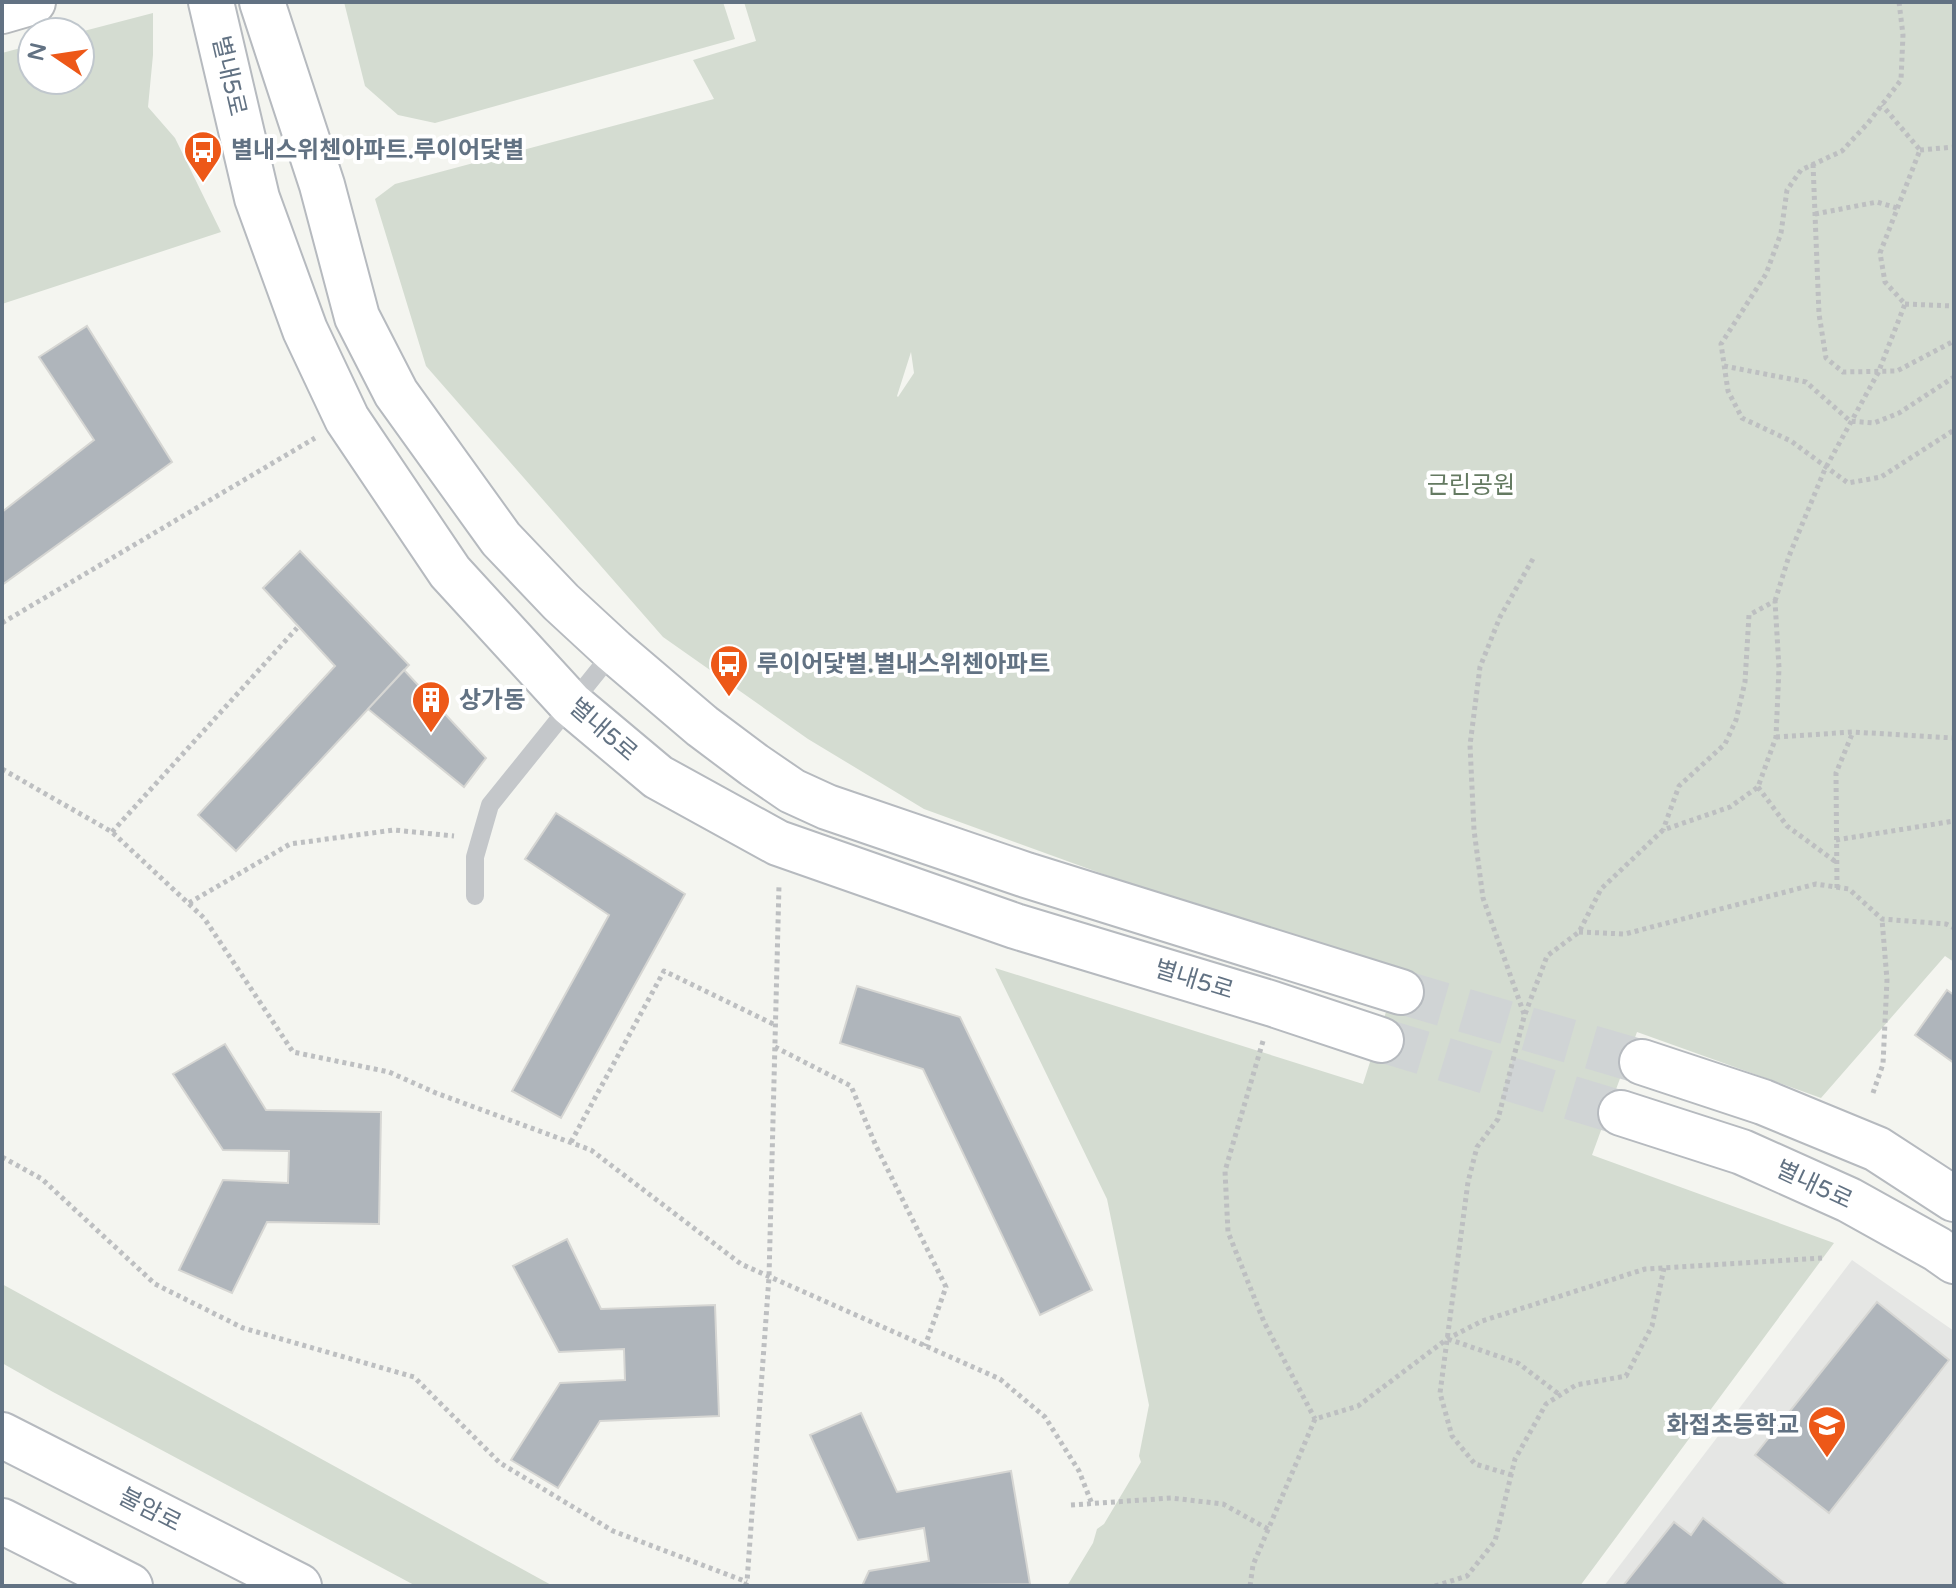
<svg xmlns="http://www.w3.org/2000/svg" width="1956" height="1588" font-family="'Varela Round','Noto Sans KR',sans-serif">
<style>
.built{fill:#e5e6e4}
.green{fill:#d4dcd1;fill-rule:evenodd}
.building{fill:#afb5bb;stroke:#d6d6d3;stroke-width:2}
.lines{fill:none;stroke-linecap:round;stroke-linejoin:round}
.secondary-tunnel{stroke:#d0d4d5;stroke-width:44;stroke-dasharray:44 22;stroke-linecap:butt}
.secondary-casing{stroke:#b6babf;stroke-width:48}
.highway-casing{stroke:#b6b9bc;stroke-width:48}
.path{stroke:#bdbfc1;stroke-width:5;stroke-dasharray:4 4;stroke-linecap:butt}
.lane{stroke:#c4c7ca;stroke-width:18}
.secondary{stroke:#fff;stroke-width:44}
.highway{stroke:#fff;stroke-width:44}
.labels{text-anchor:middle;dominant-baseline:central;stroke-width:8;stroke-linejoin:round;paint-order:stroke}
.street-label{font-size:24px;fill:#627283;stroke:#fff}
.poi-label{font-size:24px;font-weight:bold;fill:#627283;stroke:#fff;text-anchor:start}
.park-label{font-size:24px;fill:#647a61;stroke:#fff}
</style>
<rect width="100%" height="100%" fill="#f4f5f0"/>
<path class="built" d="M1852,1260L1954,1331V1586H1604Z"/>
<path class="green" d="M344,2H723L735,39L435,123L398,115L365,86Z
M744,2H1954V962L1945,956L1821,1098L1637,1032L1592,1155L1834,1243L1580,1586H1067L1093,1543L1097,1529L1104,1524L1141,1462L1139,1456L1149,1405L1107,1199L995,968L1363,1084L1400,968L1136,886L924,809L808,739L663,637L426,366L375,199L395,184L714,99L693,60L756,41ZM911,352L914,373L898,397L897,396Z
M153,13V55L148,107L175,138L221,232L2,304V53L32,45V80H80V32Z
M2,1284L553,1586H416L53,1392L2,1363Z"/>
<path class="building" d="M87,326L172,462L2,585V512L94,440L39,357Z
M300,551L409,665L236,851L198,815L335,666L263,588Z
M404,670L486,758L464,787L368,709Z
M556,813L685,894L561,1118L512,1091L609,915L525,859Z
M857,986L960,1017L1092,1290L1040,1315L923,1069L840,1043Z
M1947,990L1954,995V1063L1915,1035Z
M225,1044L266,1110L381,1112L379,1224L267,1222L232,1293L179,1270L223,1180L288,1183L289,1151L223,1150L173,1074Z
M567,1239L601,1309L715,1305L719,1416L600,1421L558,1488L511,1460L560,1383L625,1380L624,1349L559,1352L513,1266Z
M1877,1302L1949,1360L1829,1513L1755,1455Z
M861,1413L897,1492L1011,1471L1030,1584L862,1586L869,1571L929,1561L924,1528L858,1540L810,1435Z
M1703,1518L1779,1579L1788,1586H1623L1674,1522L1691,1535Z"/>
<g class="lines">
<path class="secondary-tunnel" d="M1401,992L1642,1062
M1381,1040L1621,1113"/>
<g class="secondary-casing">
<path id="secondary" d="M211,2L257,198L305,330L347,419L450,572L571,704L658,777L778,843L1015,926L1273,1004L1381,1040
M262,2L322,185L357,317L396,393L501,539L561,602L614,651L702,726L754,765L792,791L827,807L1026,875L1401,992
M1642,1062L1763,1102L1877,1149L1954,1199
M1621,1113L1742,1152L1849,1200L1937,1249L1954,1261
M2,1435L299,1586
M2,1521L130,1586"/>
</g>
<g class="highway-casing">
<path id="highway" d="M2,11L33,2"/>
</g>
<path class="path" d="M1899,2L1903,35L1901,80L1868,123L1842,151L1801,170L1787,190L1781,233L1766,274L1721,344L1728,391L1742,418L1791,441L1848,483L1881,477L1954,430
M1920,150L1954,147
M1813,164L1819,314L1826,358L1843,372L1897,371L1954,341
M1815,214L1877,202L1897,208
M1905,304L1954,306
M1724,366L1806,382L1850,421L1874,423L1899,413L1954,377
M1775,601L1789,556L1825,469L1878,373L1905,304L1885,282L1880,253L1920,150L1882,105
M2,623L315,438
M1776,737L1853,732L1954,738
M2,769L112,832L204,918L293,1052L389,1072L436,1093L591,1150L741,1264L1000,1379L1045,1417L1079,1471L1092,1504
M1758,787L1787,826L1836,862
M112,832L297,628
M1836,840L1954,821
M1837,888L1836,773L1853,732
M189,903L290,844L394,830L454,836
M1579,932L1625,934L1816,884L1849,889L1882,919L1946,924L1954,928
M1524,1014L1483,898L1474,830L1470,745L1480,667L1500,617L1534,557
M1263,1041L1225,1171L1228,1232L1264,1322L1315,1419
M775,1047L851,1086L876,1146L946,1287L925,1346
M1873,1093L1883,1064L1887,980L1882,919
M571,1142L664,971L775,1025
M2,1157L42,1179L155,1284L243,1328L414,1377L500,1463L613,1531L747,1582
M1448,1339L1518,1363L1560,1395
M1512,1475L1475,1464L1452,1436L1440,1393L1468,1182L1477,1147L1498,1119L1524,1017L1547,956L1579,932L1601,889L1663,830L1730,807L1758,787L1776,737L1779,668L1775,601L1749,615L1745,682L1736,720L1725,744L1679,786L1663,830
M1071,1505L1171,1498L1223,1504L1268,1529
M745,1586L747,1582L769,1277L779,885
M1250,1586L1253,1565L1315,1419L1358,1406L1447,1339L1482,1321L1645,1269L1822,1258
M1435,1586L1467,1576L1495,1541L1515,1459L1546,1404L1576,1385L1626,1376L1652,1326L1664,1268"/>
<path class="lane" d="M475,896V857L490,805L614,651"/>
<use href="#secondary" class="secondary"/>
<use href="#highway" class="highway"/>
</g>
<defs>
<g id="bus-pin" transform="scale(2)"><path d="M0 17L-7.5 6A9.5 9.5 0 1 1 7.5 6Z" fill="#ed5818" stroke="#fff"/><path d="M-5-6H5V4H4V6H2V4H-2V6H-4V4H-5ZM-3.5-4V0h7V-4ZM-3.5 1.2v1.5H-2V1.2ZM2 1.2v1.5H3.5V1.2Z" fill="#fff"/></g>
<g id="building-pin" transform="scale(2)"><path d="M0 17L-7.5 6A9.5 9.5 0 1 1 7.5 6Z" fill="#ed5818" stroke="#fff"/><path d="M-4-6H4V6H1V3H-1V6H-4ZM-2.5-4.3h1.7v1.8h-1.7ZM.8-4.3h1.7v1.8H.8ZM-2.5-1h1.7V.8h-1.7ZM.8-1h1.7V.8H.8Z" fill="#fff"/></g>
<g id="school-pin" transform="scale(2)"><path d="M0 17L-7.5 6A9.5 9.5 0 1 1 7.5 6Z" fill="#ed5818" stroke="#fff"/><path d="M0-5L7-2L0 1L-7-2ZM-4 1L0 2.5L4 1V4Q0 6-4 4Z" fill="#fff"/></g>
</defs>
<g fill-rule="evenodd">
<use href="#bus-pin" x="203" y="150"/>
<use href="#bus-pin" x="729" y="664"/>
<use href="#building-pin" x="431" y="700"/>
<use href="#school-pin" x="1827" y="1425"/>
</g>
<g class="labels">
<g class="street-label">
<text transform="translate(229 76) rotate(77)">별내5로</text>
<text transform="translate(603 730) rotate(41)">별내5로</text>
<text transform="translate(1194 980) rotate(17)">별내5로</text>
<text transform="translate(1814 1185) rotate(25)">별내5로</text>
<text transform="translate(150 1510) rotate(27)">불암로</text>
</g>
<g class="poi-label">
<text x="231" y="150">별내스위첸아파트.루이어닻별</text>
<text x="757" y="664">루이어닻별.별내스위첸아파트</text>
<text x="459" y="700">상가동</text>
<text x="1799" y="1425" text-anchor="end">화접초등학교</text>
</g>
<g class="park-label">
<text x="1471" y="485">근린공원</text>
</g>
</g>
<rect width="1956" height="1588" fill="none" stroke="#627283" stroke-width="8"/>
<g transform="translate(56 56) rotate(283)"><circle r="38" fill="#ffffff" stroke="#c0c7cd" stroke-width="2"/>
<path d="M0-6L14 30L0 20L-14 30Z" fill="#ed5818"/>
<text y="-12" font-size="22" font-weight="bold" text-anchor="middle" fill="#627283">N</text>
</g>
</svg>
